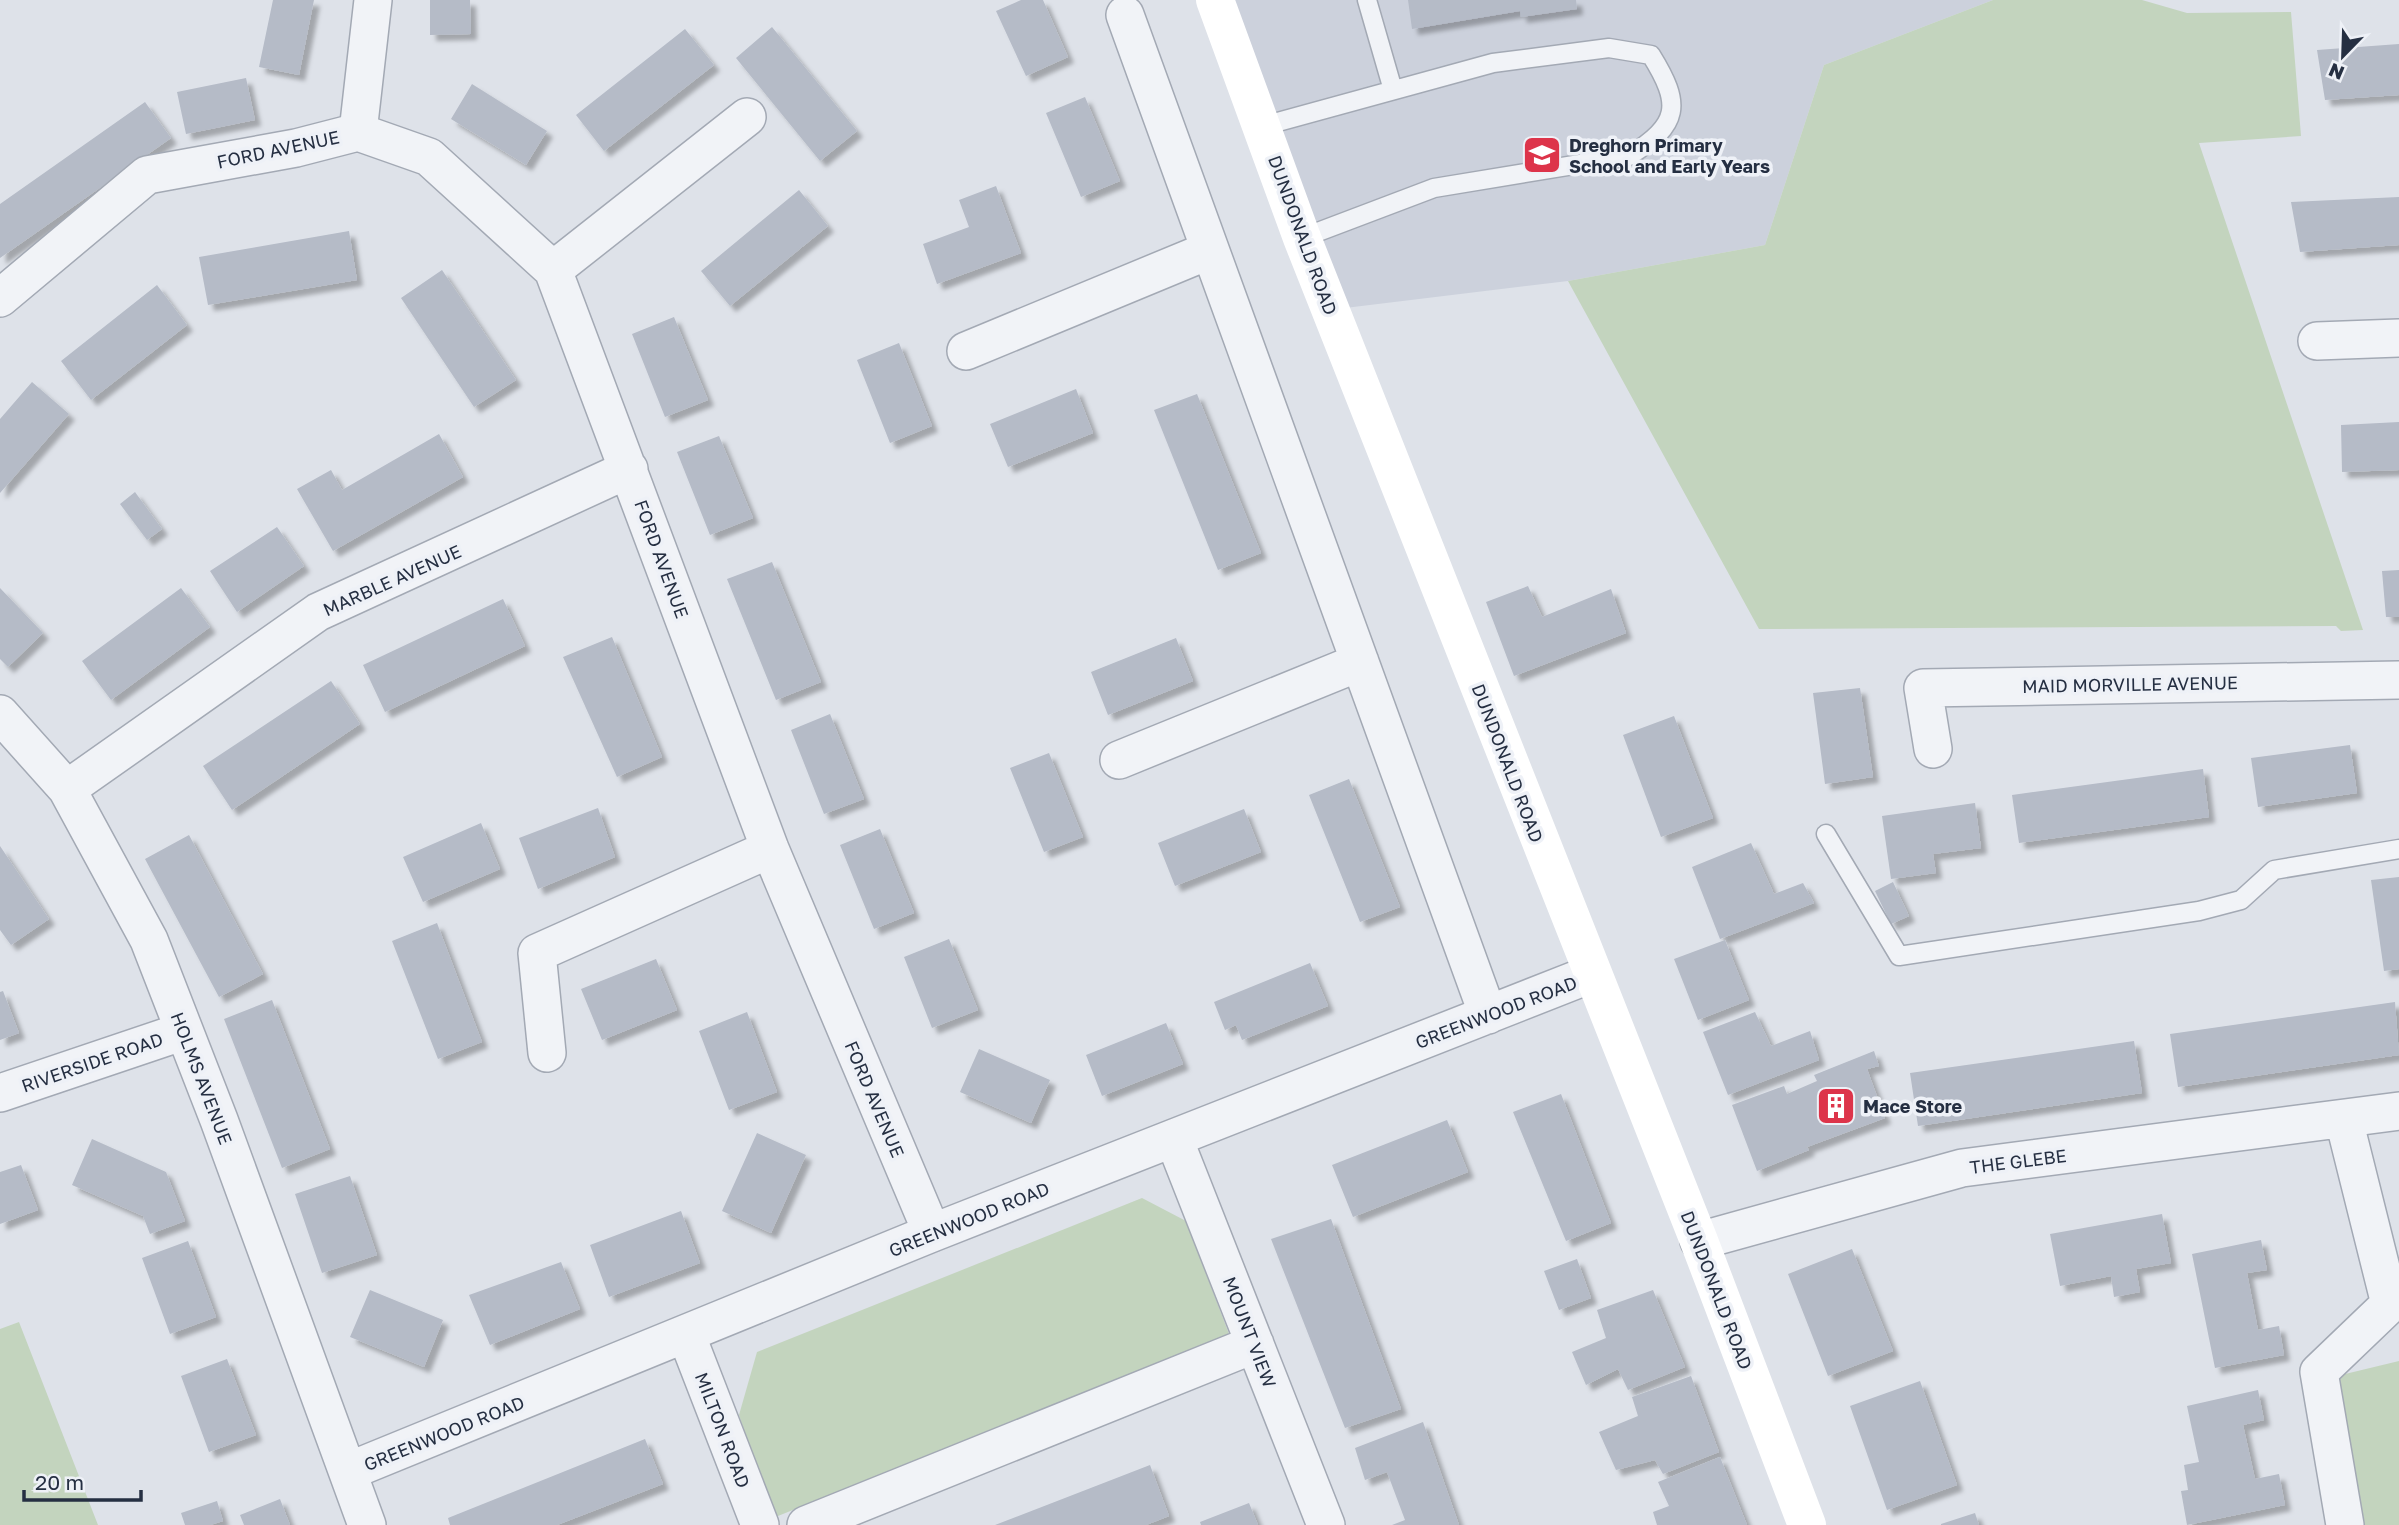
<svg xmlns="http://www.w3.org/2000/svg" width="2399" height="1525" font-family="'Golos Text',sans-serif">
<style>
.built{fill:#ccd1dc}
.green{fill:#c3d4be}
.building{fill:#b5bbc7;filter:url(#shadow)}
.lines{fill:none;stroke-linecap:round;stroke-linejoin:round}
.service-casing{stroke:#a3a9b4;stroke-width:21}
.minor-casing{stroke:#a3a9b4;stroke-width:40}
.service{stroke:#f1f3f7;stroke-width:18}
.minor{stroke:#f1f3f7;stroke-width:37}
.secondary{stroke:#fff;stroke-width:38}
.labels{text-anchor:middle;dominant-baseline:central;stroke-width:7;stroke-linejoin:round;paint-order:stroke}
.poi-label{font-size:18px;font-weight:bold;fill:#252f42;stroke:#eef1f7;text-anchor:start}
.street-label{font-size:18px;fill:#252f42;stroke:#eef1f7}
</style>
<defs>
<filter id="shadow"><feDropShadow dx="6" dy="6" stdDeviation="2" flood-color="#0004"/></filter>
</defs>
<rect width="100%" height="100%" fill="#dee2e9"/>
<path class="built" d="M1232,0H1993L1824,65L1765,245L1568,281L1345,308Z"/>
<path class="green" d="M1993,0H2142L2187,13L2291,12L2301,136L2199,143L2363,630L2341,631L2336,626L1759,629L1568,281L1765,245L1824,65Z
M1142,1198L1186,1221L1229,1334L773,1518L739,1415L757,1352Z
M19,1322L98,1525H0V1329Z
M2399,1361V1525H2357L2333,1412L2341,1375Z"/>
<path class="building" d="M273,0H314L299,75L259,67Z
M430,0H470L471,34L430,35Z
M1021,0H1043L1068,57L1026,76L996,11Z
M1408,0H1576L1577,9L1521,17L1520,11L1412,29Z
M772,27L857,131L820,161L736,58Z
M685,29L714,65L604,151L576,115Z
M2399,44V95L2325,100L2317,50Z
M246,78L255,120L186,134L177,92Z
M472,84L547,131L526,165L451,119Z
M1085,97L1120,181L1081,197L1046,113Z
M145,102L171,138L0,258V204Z
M996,186L1021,253L937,284L923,244L969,227L959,200Z
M799,190L828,226L730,306L701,271Z
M2399,197V245L2300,252L2291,202Z
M349,231L357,280L208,305L199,257Z
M442,270L516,380L474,407L401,298Z
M157,285L187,325L91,400L61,361Z
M674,317L708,400L665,417L632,334Z
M899,343L932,426L890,443L857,360Z
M32,382L69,414L0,493V419Z
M1076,389L1093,433L1008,467L990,424Z
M1197,394L1261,553L1218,570L1154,410Z
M2399,422V470L2342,472L2341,425Z
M439,434L463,477L333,551L297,489L331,470L342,490Z
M719,436L753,518L710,535L677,452Z
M135,492L162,529L147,540L120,504Z
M277,527L304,566L237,612L210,571Z
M772,562L821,682L776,700L727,579Z
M2399,570V617H2386L2382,571Z
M1528,586L1542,617L1611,589L1626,633L1514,676L1486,602Z
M0,588L43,633L8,667L0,659Z
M181,588L210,627L111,700L82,661Z
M503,599L525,646L385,712L363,665Z
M612,637L662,757L617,777L563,657Z
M1176,638L1193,681L1108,715L1091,672Z
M331,681L360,724L232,810L203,766Z
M1860,688L1873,777L1825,784L1813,693Z
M830,714L864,799L824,814L791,730Z
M1674,716L1713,818L1661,837L1623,735Z
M2350,745L2357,793L2258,807L2251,758Z
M1049,753L1083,837L1044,852L1010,768Z
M2203,769L2209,817L2019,843L2012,795Z
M1349,779L1400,907L1360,922L1309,795Z
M1975,803L1981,848L1933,854L1936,873L1891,879L1882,816Z
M598,808L615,857L538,889L519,838Z
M1244,809L1261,852L1175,886L1158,843Z
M481,823L500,869L423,902L403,857Z
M880,829L914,913L874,929L840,845Z
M189,835L263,974L219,997L145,859Z
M1751,843L1774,894L1803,883L1814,903L1720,939L1692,867Z
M0,846L49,919L11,945L0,930Z
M2399,877V969L2384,971L2371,880Z
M1893,882L1909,916L1891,924L1875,891Z
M437,923L482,1042L438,1059L392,941Z
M949,939L978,1010L932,1028L904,957Z
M1725,940L1749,1000L1698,1020L1674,959Z
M656,959L677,1010L602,1040L581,989Z
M1310,963L1328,1006L1242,1040L1236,1025L1225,1030L1214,1002Z
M3,991L19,1033L0,1040V992Z
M272,1000L330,1149L282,1168L224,1019Z
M2395,1002L2399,1055L2178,1087L2170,1034Z
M747,1012L777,1092L729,1110L699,1031Z
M1755,1012L1771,1046L1810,1031L1819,1060L1728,1095L1703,1032Z
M1166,1023L1183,1064L1102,1096L1086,1055Z
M2134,1041L2142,1093L1918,1126L1910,1073Z
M979,1049L1050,1080L1031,1123L960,1092Z
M1874,1051L1879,1066L1867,1069L1885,1118L1807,1147L1809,1150L1757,1171L1732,1105L1784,1086L1787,1094L1817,1081L1814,1075Z
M1561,1094L1611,1223L1566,1241L1513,1112Z
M1447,1120L1468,1172L1353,1217L1332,1165Z
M757,1133L806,1155L771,1233L722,1211Z
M92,1139L166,1172L185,1221L150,1234L143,1216L72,1185Z
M21,1165L38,1210L0,1224V1172Z
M350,1176L377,1255L322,1273L295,1194Z
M681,1211L700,1263L609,1297L590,1245Z
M2162,1214L2171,1263L2136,1269L2140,1292L2114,1297L2111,1276L2060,1286L2050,1234Z
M1331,1219L1401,1409L1345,1428L1271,1239Z
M2261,1240L2267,1270L2247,1273L2258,1330L2279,1326L2284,1355L2215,1368L2192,1254Z
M188,1241L216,1317L170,1334L142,1258Z
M1852,1249L1893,1351L1828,1376L1788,1274Z
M1577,1259L1591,1298L1559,1310L1544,1271Z
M561,1262L580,1309L490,1345L469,1295Z
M370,1290L443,1320L424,1367L350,1337Z
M1653,1290L1685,1367L1628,1390L1618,1369L1586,1385L1572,1352L1606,1338L1597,1310Z
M227,1359L256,1435L209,1452L181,1376Z
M1691,1376L1719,1452L1663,1474L1655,1460L1616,1470L1599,1432L1638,1416L1632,1397Z
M1920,1381L1957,1485L1887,1510L1850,1406Z
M2258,1390L2264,1420L2243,1425L2255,1479L2279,1474L2285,1505L2187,1525L2181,1491L2188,1490L2184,1465L2199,1462L2187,1406Z
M1423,1422L1459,1525H1392L1405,1520L1387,1472L1365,1480L1355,1448Z
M645,1439L663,1484L557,1525H450L448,1518Z
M1720,1457L1747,1525H1657L1653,1512L1669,1506L1658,1482Z
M1150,1465L1169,1516L1146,1525H995Z
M280,1499L290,1525H244L240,1515Z
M217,1501L223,1521L210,1525H185L181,1513Z
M1249,1503L1258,1525H1201L1200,1522Z
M1975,1513L1979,1525H1941V1524Z"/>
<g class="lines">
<g class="service-casing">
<path id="service" d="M1367,0L1393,90
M1263,126L1493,63L1609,48L1651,55C1682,105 1680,124 1629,156L1434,188L1302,238
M1826,834L1899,956L2199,911L2241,900L2274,870L2399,849"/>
</g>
<g class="minor-casing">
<path id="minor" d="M1125,15L1488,1015
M358,132L373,0
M553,270L747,117
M0,298L147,175L296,148L358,132L429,157L553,270L770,849L932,1233
M2317,341L2399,338
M966,351L1210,250
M0,714L67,789L149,940L219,1120L367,1525
M1933,749L1923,688L2399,680
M1119,760L1360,662
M67,789L318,612L629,469
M547,1053L537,953L770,849
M0,1093L184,1031
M2344,1120L2390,1304
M1174,1139L1326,1525
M1699,1241L1962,1168L2399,1111
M686,1334L760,1525
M349,1471L932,1233L1591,974
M806,1525L1255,1344
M2345,1525L2319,1372L2390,1304"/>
</g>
<use href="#service" class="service"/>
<use href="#minor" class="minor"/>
<path class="secondary" d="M1215,0L1302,238L1699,1241L1807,1525"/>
</g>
<defs>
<g id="school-square" transform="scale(2.0125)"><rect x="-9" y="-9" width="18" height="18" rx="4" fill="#dd344a" stroke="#eef1f7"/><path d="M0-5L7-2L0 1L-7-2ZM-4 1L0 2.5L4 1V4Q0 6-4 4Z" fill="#fff"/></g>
<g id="building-square" transform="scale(2.0125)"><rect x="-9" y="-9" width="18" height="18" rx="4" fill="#dd344a" stroke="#eef1f7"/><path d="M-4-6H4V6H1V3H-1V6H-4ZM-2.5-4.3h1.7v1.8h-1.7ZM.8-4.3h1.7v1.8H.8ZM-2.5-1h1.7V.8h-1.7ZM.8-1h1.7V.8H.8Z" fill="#fff"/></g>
</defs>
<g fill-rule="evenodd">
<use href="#school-square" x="1542" y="155"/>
<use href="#building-square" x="1836" y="1106"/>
</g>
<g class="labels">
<g class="poi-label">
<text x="1569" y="145">Dreghorn Primary<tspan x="1569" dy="21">School and Early Years</tspan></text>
<text x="1863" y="1106">Mace Store</text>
</g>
<g class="street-label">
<text transform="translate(278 149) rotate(-12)">FORD AVENUE</text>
<text transform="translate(1303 235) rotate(70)">DUNDONALD ROAD</text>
<text transform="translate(662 559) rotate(70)">FORD AVENUE</text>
<text transform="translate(392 580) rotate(-24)">MARBLE AVENUE</text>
<text transform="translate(2130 684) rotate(-1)">MAID MORVILLE AVENUE</text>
<text transform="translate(1508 763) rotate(69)">DUNDONALD ROAD</text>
<text transform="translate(1496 1012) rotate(-21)">GREENWOOD ROAD</text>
<text transform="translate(92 1062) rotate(-19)">RIVERSIDE ROAD</text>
<text transform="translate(202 1078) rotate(69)">HOLMS AVENUE</text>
<text transform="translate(875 1099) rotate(67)">FORD AVENUE</text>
<text transform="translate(2018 1161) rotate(-7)">THE GLEBE</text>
<text transform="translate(969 1219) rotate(-22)">GREENWOOD ROAD</text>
<text transform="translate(1717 1290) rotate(69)">DUNDONALD ROAD</text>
<text transform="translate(1250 1332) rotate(69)">MOUNT VIEW</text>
<text transform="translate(723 1430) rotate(69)">MILTON ROAD</text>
<text transform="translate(444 1433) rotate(-22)">GREENWOOD ROAD</text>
</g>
</g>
<g transform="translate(2343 56) rotate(203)" stroke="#eef1f7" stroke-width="5" paint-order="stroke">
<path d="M0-5L12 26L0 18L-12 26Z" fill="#252f42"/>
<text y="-10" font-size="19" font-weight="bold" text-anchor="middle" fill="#252f42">N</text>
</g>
<path d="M24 1490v10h117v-10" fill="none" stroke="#252f42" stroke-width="3.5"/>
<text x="35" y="1490" font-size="21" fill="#252f42" stroke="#eef1f7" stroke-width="5" paint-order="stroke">20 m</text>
</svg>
